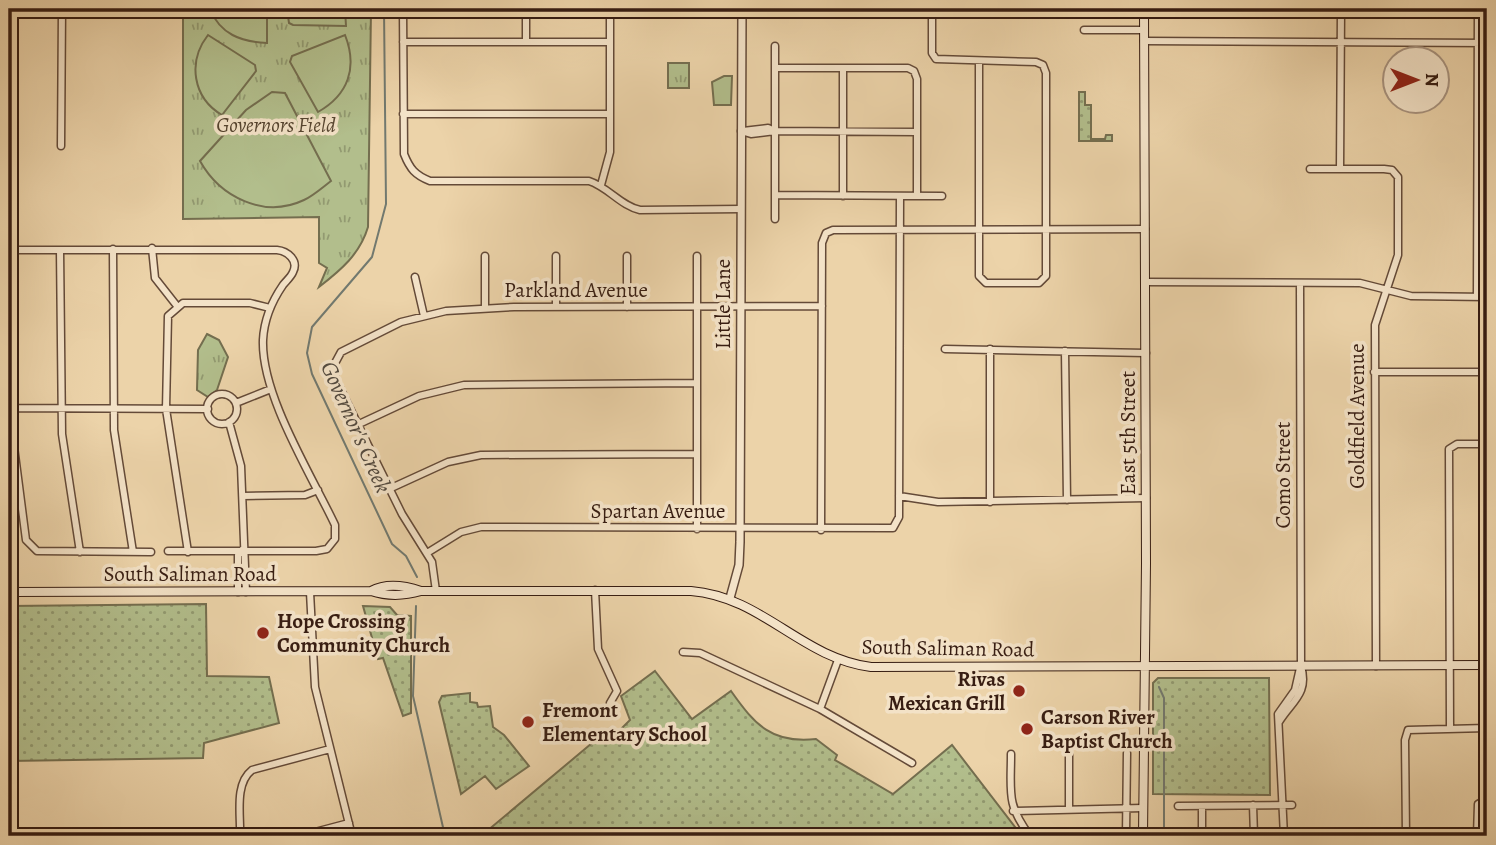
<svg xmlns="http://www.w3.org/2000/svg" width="1496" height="845" font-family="Alegreya,serif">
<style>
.grass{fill:url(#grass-dots);stroke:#746e4f;stroke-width:2}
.park{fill:url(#park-tufts);stroke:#746e4f;stroke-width:2}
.garden{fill:#b2be8c;stroke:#746e4f;stroke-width:2}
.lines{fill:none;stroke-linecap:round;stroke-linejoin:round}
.stream{stroke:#72796f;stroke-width:2}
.minor-casing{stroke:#644a38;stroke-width:9}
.tertiary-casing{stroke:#644a38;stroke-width:10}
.secondary-casing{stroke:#371d12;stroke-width:10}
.minor{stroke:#f3e2c7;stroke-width:6}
.tertiary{stroke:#f3e2c7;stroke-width:7}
.secondary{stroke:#f3e2c7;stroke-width:8}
.poi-dot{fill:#8f2418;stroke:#f3e2c7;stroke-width:2.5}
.labels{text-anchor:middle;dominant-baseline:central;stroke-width:7;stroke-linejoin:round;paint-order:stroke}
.park-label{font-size:21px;font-style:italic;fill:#564530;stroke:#f3e2c7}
.street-label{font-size:21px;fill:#371d12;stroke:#f3e2c7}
.poi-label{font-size:21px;font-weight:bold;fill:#371d12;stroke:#f3e2c7;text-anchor:start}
.water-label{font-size:23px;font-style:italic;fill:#544b40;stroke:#f3e2c7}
</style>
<defs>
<pattern id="grass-dots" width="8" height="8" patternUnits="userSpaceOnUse" patternTransform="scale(1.75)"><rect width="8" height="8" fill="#b2be8c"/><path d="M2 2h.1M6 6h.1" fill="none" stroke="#929a71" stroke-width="1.8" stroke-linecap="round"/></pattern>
<pattern id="park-tufts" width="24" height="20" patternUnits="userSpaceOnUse" patternTransform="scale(1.75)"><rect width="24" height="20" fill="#b2be8c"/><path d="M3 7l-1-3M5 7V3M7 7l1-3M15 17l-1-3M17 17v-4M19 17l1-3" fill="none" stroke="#929a71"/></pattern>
</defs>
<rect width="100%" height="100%" fill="#ecd3a9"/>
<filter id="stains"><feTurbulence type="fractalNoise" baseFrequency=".00286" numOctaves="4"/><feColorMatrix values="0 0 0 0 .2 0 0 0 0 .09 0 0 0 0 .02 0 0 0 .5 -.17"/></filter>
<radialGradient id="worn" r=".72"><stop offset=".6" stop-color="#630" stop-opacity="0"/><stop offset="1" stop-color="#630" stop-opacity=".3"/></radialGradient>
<path class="grass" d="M1079,92H1085V105H1091V139H1105L1106,135H1112V141H1079Z
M206,604L207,676L269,677L279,723L204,743L203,758L9,761V606Z
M363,606L390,607L397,615L411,616V713L403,716L383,658L378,659Z
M655,671L692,719L731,691C755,725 772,744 816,739L837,755L835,760L893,794L952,745L1022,836H481L610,728L617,733L630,720L621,696Z
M1158,678H1269L1270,795L1153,794V683Z
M470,693V702L477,703L478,707L490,706L493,727L504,735L529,766L496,789L485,776L461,794L439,702L442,696Z"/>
<path class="park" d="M183,9H371L368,227C360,254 341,270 319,287L327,268L319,263V217L183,219Z
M668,63H689V88H668Z
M207,334L219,340L228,357L217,390L208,397L197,390L198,350Z"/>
<path class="garden" d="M210,9H267V43C241,42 220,34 210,9Z
M287,9H345L346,26L293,25L289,23Z
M208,35L255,65L256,71L222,115C193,98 187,62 208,35Z
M345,35C358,68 348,95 318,112L290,62L292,56Z
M724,76H732L731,105H714L712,82Z
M272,92L285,93L331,181C323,187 313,196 304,200C264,219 220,197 200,161L246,110Z"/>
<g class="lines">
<path class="stream" d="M384,9L386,204L372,257L312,327L307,353L312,374L392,544L406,556L417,577
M416,606L413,696L445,836
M1159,687L1164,698V836"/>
<g class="minor-casing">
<path id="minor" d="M403,9L404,154C410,169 415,175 430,181H589C608,187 621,206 640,210L741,209
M526,9V42
M932,9V53L936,59L1036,62L1043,65L1046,73V276L1039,283H986L979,276V62
M1084,30H1144
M1144,41L1487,43
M403,42H610
M775,46V219
M775,68H908L914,71L917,79V196
M403,114H610
M741,131L751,134L775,131L917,132
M743,131L768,128L775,131
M61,146L62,9
M1310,169H1384L1392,170L1398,177V255L1375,325L1376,666
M1340,169L1341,9
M601,185L610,152V9
M775,195L942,196
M843,196V68
M152,248L155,278L177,306
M113,249L114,430L133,552
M9,250H277C287,251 299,260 293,272C291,277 286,281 283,285C272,301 264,320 263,340C261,395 311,474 335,525V539L327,549L316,551H168
M60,250L62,434L80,552
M485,256V308
M627,256V307
M697,256V529
M415,277L424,316
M1145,282L1360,283L1411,296L1487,297
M9,296V408L26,540L37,551L151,552
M1477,297L1478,9
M556,307V256
M945,349L1146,353
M1065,351L1067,500
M1374,372H1487
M207 409a15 15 0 1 1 30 0a15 15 0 1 1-30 0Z
M236,403L271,389
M9,408L208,409
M229,422L241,466L246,592
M359,424L419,396L464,385L697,383
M389,489L448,462L481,455L697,454
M243,496L305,495L318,490
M899,496L938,502L1146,498
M990,502V349
M821,530L822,243L826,233L833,230L1145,229
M188,552L166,409L168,316L183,303H250L270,308
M427,553L461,532L481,527L893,528L899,517L900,196
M595,590L598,649L617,691L610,703L611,715
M436,591L432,562L402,514L336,380L334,365L341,352L401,322L446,311L514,307L822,306
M238,592V555L242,550
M310,592L315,687L352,836
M683,652L700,653L820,709L912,763
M820,709L838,660
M1279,722C1292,701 1309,694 1301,666L1300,283
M1450,728L1449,449L1457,444H1487
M1011,754C1011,792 1006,804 1030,836
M1069,755V809
M1253,805L1254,836
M1178,806L1292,805
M1202,806V836
M1013,811L1143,808
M315,832L349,823
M240,836C241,816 234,784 252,770L330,749
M1126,836L1127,753
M1284,836L1278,714L1295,690L1300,668
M1406,836L1405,740L1408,730L1487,728
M1477,836L1478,804L1487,799"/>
</g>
<g class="tertiary-casing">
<path id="tertiary" d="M730,598L739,565L740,542L742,9"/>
</g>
<g class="secondary-casing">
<path id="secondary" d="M371,591C386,583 406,586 421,591
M9,592L371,591C389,597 404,596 421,591H691C763,597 801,658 871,667L1487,665
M1143,836L1146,563L1144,9"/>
</g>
<use href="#minor" class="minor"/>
<use href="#tertiary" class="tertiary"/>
<use href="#secondary" class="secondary"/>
</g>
<g class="poi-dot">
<circle cx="263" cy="633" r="7"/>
<circle cx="1019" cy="691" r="7"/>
<circle cx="528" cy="722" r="7"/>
<circle cx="1027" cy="729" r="7"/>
</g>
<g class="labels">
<g class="park-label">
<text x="276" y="125">Governors Field</text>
</g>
<g class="street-label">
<text x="576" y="290">Parkland Avenue</text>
<text transform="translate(723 304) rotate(-90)">Little Lane</text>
<text transform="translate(1357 416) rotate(-90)">Goldfield Avenue</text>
<text transform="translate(1128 433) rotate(-90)">East 5th Street</text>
<text transform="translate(1283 475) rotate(-90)">Como Street</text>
<text x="658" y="511">Spartan Avenue</text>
<text x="190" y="574">South Saliman Road</text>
<text transform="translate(948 648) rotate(1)">South Saliman Road</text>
</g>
<g class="poi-label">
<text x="277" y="621">Hope Crossing<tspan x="277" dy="24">Community Church</tspan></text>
<text x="1005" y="679" text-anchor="end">Rivas<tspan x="1005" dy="24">Mexican Grill</tspan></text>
<text x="542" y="710">Fremont<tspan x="542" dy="24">Elementary School</tspan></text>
<text x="1041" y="717">Carson River<tspan x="1041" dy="24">Baptist Church</tspan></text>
</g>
<g class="water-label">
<text transform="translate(356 427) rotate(66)">Governor's Creek</text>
</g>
</g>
<rect width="1496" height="845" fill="none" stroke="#ecd3a9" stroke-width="35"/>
<rect x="10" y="10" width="1475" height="824" fill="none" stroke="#371d12" stroke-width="3.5"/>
<rect x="18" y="18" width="1461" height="810" fill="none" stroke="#371d12" stroke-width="2"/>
<g transform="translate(1416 80) rotate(90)"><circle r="33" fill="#f3e2c7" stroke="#a8937f" stroke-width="2"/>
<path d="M0-5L12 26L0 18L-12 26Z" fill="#8f2418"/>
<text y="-10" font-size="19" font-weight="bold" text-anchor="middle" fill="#371d12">N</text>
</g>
<rect width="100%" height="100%" filter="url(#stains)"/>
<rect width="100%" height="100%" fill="url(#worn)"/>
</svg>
